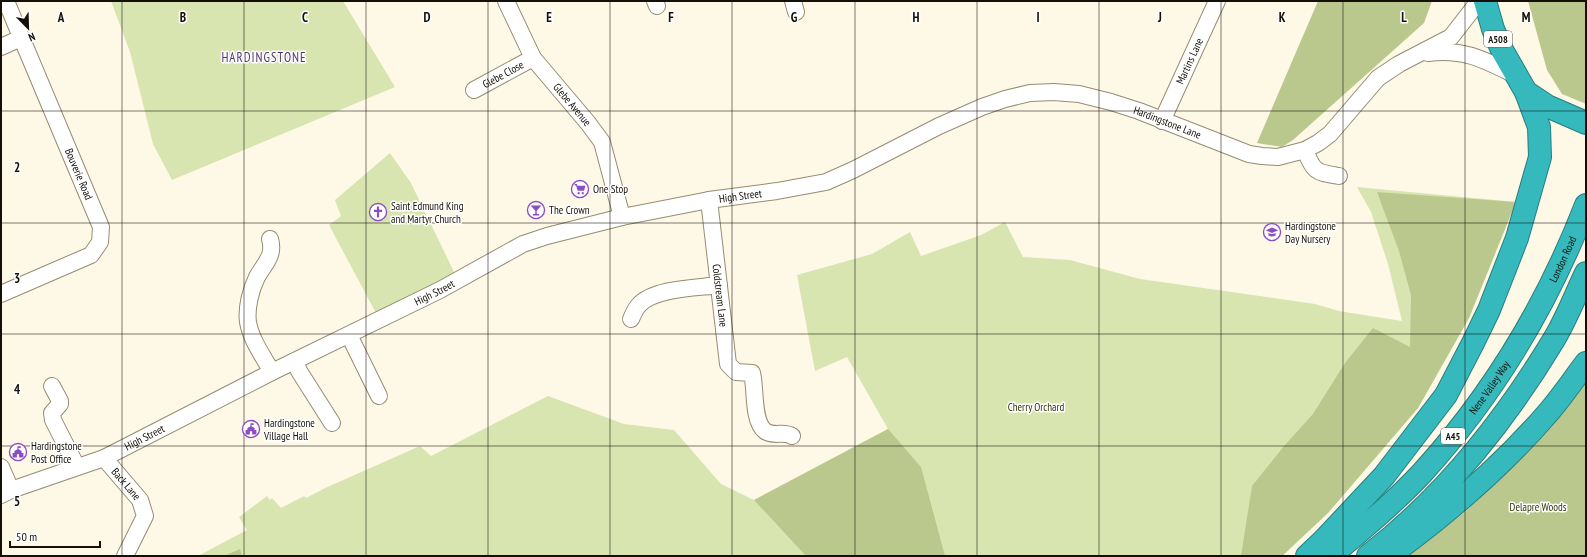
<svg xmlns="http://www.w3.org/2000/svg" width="1587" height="557" font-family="'PT Sans Narrow',sans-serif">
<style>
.green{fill:#d9e5b1}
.forest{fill:#bbc88d}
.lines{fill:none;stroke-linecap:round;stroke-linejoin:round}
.minor-casing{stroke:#958c72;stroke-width:18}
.highway-casing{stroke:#297e7d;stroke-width:24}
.minor{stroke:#fff;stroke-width:16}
.highway{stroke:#35b9bd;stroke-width:22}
.grid{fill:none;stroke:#141007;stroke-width:1;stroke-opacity:0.55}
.labels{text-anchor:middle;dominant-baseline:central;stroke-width:3;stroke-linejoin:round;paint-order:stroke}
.shield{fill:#fff;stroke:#5a5851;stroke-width:1}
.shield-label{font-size:10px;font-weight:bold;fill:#141007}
.street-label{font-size:11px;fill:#141007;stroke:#fff}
.poi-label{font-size:11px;fill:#141007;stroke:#fff;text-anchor:start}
.park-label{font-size:11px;fill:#2d3406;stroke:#fff}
.quarter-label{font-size:13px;letter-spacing:1px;fill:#533670;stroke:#fff}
.grid-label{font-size:13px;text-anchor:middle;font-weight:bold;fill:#141007;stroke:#fff;stroke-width:3;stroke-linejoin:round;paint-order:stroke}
</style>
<rect width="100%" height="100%" fill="#fef8e7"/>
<path class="green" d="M111,1H343L395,87L172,180L153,144L130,52Z
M390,153L411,183L455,274L377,315L329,225L341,216L335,200Z
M1357,187L1516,202L1469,318L1418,408L1328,513L1282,556H198L247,530L239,517L267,496L270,500L272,498L281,508L304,496L306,498L323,489L420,446L431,456L548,396L624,424L674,430L721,484L754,500L888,429L847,357L815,371L797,275L872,254L910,232L921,256L981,235L1005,222L1023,257L1070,260L1140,279L1315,304L1339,311L1402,321L1388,264L1371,212Z"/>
<path class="forest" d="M1318,1H1432L1424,23L1293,140L1282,147L1257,143Z
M1528,1H1586V104L1562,94L1547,70Z
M1377,192L1516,202L1469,318L1418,408L1328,513L1282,556H1241L1252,486L1284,446L1313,414L1345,363L1373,328L1410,347L1411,295L1399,251Z
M1586,381V556H1408L1466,511L1543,432Z
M888,429L921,467L945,556H806L754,500Z
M240,549L242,556H224Z"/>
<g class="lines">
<g class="minor-casing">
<g id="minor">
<path id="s1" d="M506,1L533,58L588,123L602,142L622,217"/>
<path d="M655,1L657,6"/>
<path d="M793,1L796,12"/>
<path d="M1,47L21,38"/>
<path d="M1428,53C1463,48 1485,60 1515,75"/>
<path id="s2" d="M474,90L533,58"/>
<path id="s3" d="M1162,121L1217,1"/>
<path d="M1305,150C1314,173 1316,172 1339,176"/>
<path id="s4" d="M709,200L728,364L736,372L752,373C756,387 752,421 765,431C773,437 784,431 792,436"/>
<path d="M270,239C275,256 264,264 257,277C251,289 246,308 248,322C251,340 263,356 272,372"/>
<path d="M1,294L91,255L100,242L101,227L6,1"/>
<path d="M631,319C633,315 635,309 639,305C654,288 697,288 719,285"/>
<path d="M349,335L379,396"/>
<path d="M295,361L299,371L332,423"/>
<path d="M52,386L60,401V404L52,413L53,420L77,467"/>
<path id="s5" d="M104,458L140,500L145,516L125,556"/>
<path d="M1,467L11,490"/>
<path id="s6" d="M1,495L11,490L104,458L272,372L440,290L523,244L547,236L622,217L709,200L777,191L826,182L853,170L939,126L982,107L1005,99L1030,93L1054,92L1079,94L1111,102L1139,111L1249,154L1262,156L1278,157L1305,150L1318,143L1330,134L1378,78L1399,64L1451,37L1479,1"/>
</g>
</g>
<g class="highway-casing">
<g id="highway">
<path d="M1485,1L1493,29L1502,50L1526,92L1547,106L1586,123"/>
<path d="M1394,552C1450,511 1502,466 1547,414C1561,398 1573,380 1586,363"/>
<path d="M1307,556L1324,540L1384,476L1446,395L1473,343L1489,310L1517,238L1540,157L1539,127L1526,92"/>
<path id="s7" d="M1330,556C1362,530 1394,503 1422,473C1493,395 1548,303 1586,205"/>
<path d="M1368,556C1443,498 1504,422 1553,341C1566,320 1575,296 1586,273"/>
</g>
</g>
<use href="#minor" class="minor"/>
<use href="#highway" class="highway"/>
</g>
<path class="grid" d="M122,1V556M244,1V556M366,1V556M488,1V556M610,1V556M732,1V556M855,1V556M977,1V556M1099,1V556M1221,1V556M1343,1V556M1465,1V556M1,111H1586M1,223H1586M1,334H1586M1,446H1586"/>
<defs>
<g id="supermarket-ring" transform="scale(0.9)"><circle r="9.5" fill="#fff" stroke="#8c4dc3" stroke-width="1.5"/><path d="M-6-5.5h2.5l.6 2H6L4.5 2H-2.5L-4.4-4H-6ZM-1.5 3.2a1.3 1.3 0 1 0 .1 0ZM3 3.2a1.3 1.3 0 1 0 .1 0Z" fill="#8c4dc3"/></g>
<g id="bar-ring" transform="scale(0.9)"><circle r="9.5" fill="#fff" stroke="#8c4dc3" stroke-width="1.5"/><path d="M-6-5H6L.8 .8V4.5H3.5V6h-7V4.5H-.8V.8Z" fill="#8c4dc3"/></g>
<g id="church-ring" transform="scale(0.9)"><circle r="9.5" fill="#fff" stroke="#8c4dc3" stroke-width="1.5"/><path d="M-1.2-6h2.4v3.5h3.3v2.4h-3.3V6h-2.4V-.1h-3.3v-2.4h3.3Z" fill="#8c4dc3"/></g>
<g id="school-ring" transform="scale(0.9)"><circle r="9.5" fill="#fff" stroke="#8c4dc3" stroke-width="1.5"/><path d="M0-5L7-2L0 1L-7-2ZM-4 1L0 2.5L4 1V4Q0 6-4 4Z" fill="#8c4dc3"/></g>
<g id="civic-ring" transform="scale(0.9)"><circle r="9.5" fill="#fff" stroke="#8c4dc3" stroke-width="1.5"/><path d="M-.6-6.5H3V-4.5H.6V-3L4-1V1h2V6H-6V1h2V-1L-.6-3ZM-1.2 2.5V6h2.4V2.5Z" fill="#8c4dc3"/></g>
</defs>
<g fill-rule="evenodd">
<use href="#supermarket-ring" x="580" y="189"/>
<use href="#bar-ring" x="536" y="210"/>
<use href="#church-ring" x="378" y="212"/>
<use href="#school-ring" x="1272" y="232"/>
<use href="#civic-ring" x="251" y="429"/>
<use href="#civic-ring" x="18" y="452"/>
</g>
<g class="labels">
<g class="shield">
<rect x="1484" y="31" width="28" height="16" rx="3"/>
<rect x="1441" y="428" width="24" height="16" rx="3"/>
</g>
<g class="shield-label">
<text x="1498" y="39">A508</text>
<text x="1453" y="436">A45</text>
</g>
<g class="street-label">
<text stroke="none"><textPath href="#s3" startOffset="66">Martins Lane</textPath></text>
<text stroke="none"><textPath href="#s2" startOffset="33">Glebe Close</textPath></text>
<text stroke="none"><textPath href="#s1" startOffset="124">Glebe Avenue</textPath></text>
<text stroke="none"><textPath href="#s6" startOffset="1255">Hardingstone Lane</textPath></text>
<text transform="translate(79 174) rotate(67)">Bouverie Road</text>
<text stroke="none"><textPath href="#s6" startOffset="803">High Street</textPath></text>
<text stroke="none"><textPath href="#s7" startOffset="381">London Road</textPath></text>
<text stroke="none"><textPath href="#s6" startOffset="479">High Street</textPath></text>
<text stroke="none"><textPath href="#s4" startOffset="96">Coldstream Lane</textPath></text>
<text stroke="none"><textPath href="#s7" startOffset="233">Nene Valley Way</textPath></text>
<text stroke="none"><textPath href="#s6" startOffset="155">High Street</textPath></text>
<text stroke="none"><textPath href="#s5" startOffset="34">Back Lane</textPath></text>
</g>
<g class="poi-label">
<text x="593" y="189">One Stop</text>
<text x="391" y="206">Saint Edmund King<tspan x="391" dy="13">and Martyr Church</tspan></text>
<text x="549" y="210">The Crown</text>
<text x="1285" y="226">Hardingstone<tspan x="1285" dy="13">Day Nursery</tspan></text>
<text x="264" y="423">Hardingstone<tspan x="264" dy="13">Village Hall</tspan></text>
<text x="31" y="446">Hardingstone<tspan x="31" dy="13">Post Office</tspan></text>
</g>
<g class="park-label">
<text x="1036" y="407">Cherry Orchard</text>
<text x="1538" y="507">Delapre Woods</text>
</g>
<g class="quarter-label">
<text x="264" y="57">HARDINGSTONE</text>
</g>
</g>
<g class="grid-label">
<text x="61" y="22">A</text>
<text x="183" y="22">B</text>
<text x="305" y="22">C</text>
<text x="427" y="22">D</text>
<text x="549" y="22">E</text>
<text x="671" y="22">F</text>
<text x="794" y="22">G</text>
<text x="916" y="22">H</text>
<text x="1038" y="22">I</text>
<text x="1160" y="22">J</text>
<text x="1282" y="22">K</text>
<text x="1404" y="22">L</text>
<text x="1526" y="22">M</text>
<text x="17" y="172">2</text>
<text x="17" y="283">3</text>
<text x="17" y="394">4</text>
<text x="17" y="506">5</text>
</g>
<rect width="1587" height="557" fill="none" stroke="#141007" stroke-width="4"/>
<g transform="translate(28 28) rotate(157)" stroke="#ffffff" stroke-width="3" paint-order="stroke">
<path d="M0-3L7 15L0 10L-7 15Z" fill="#141007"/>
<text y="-6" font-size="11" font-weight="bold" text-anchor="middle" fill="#141007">N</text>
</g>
<path d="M10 541v6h90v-6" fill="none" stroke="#141007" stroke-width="2"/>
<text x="16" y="541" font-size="12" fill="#141007" stroke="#ffffff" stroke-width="3" paint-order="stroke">50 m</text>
</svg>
